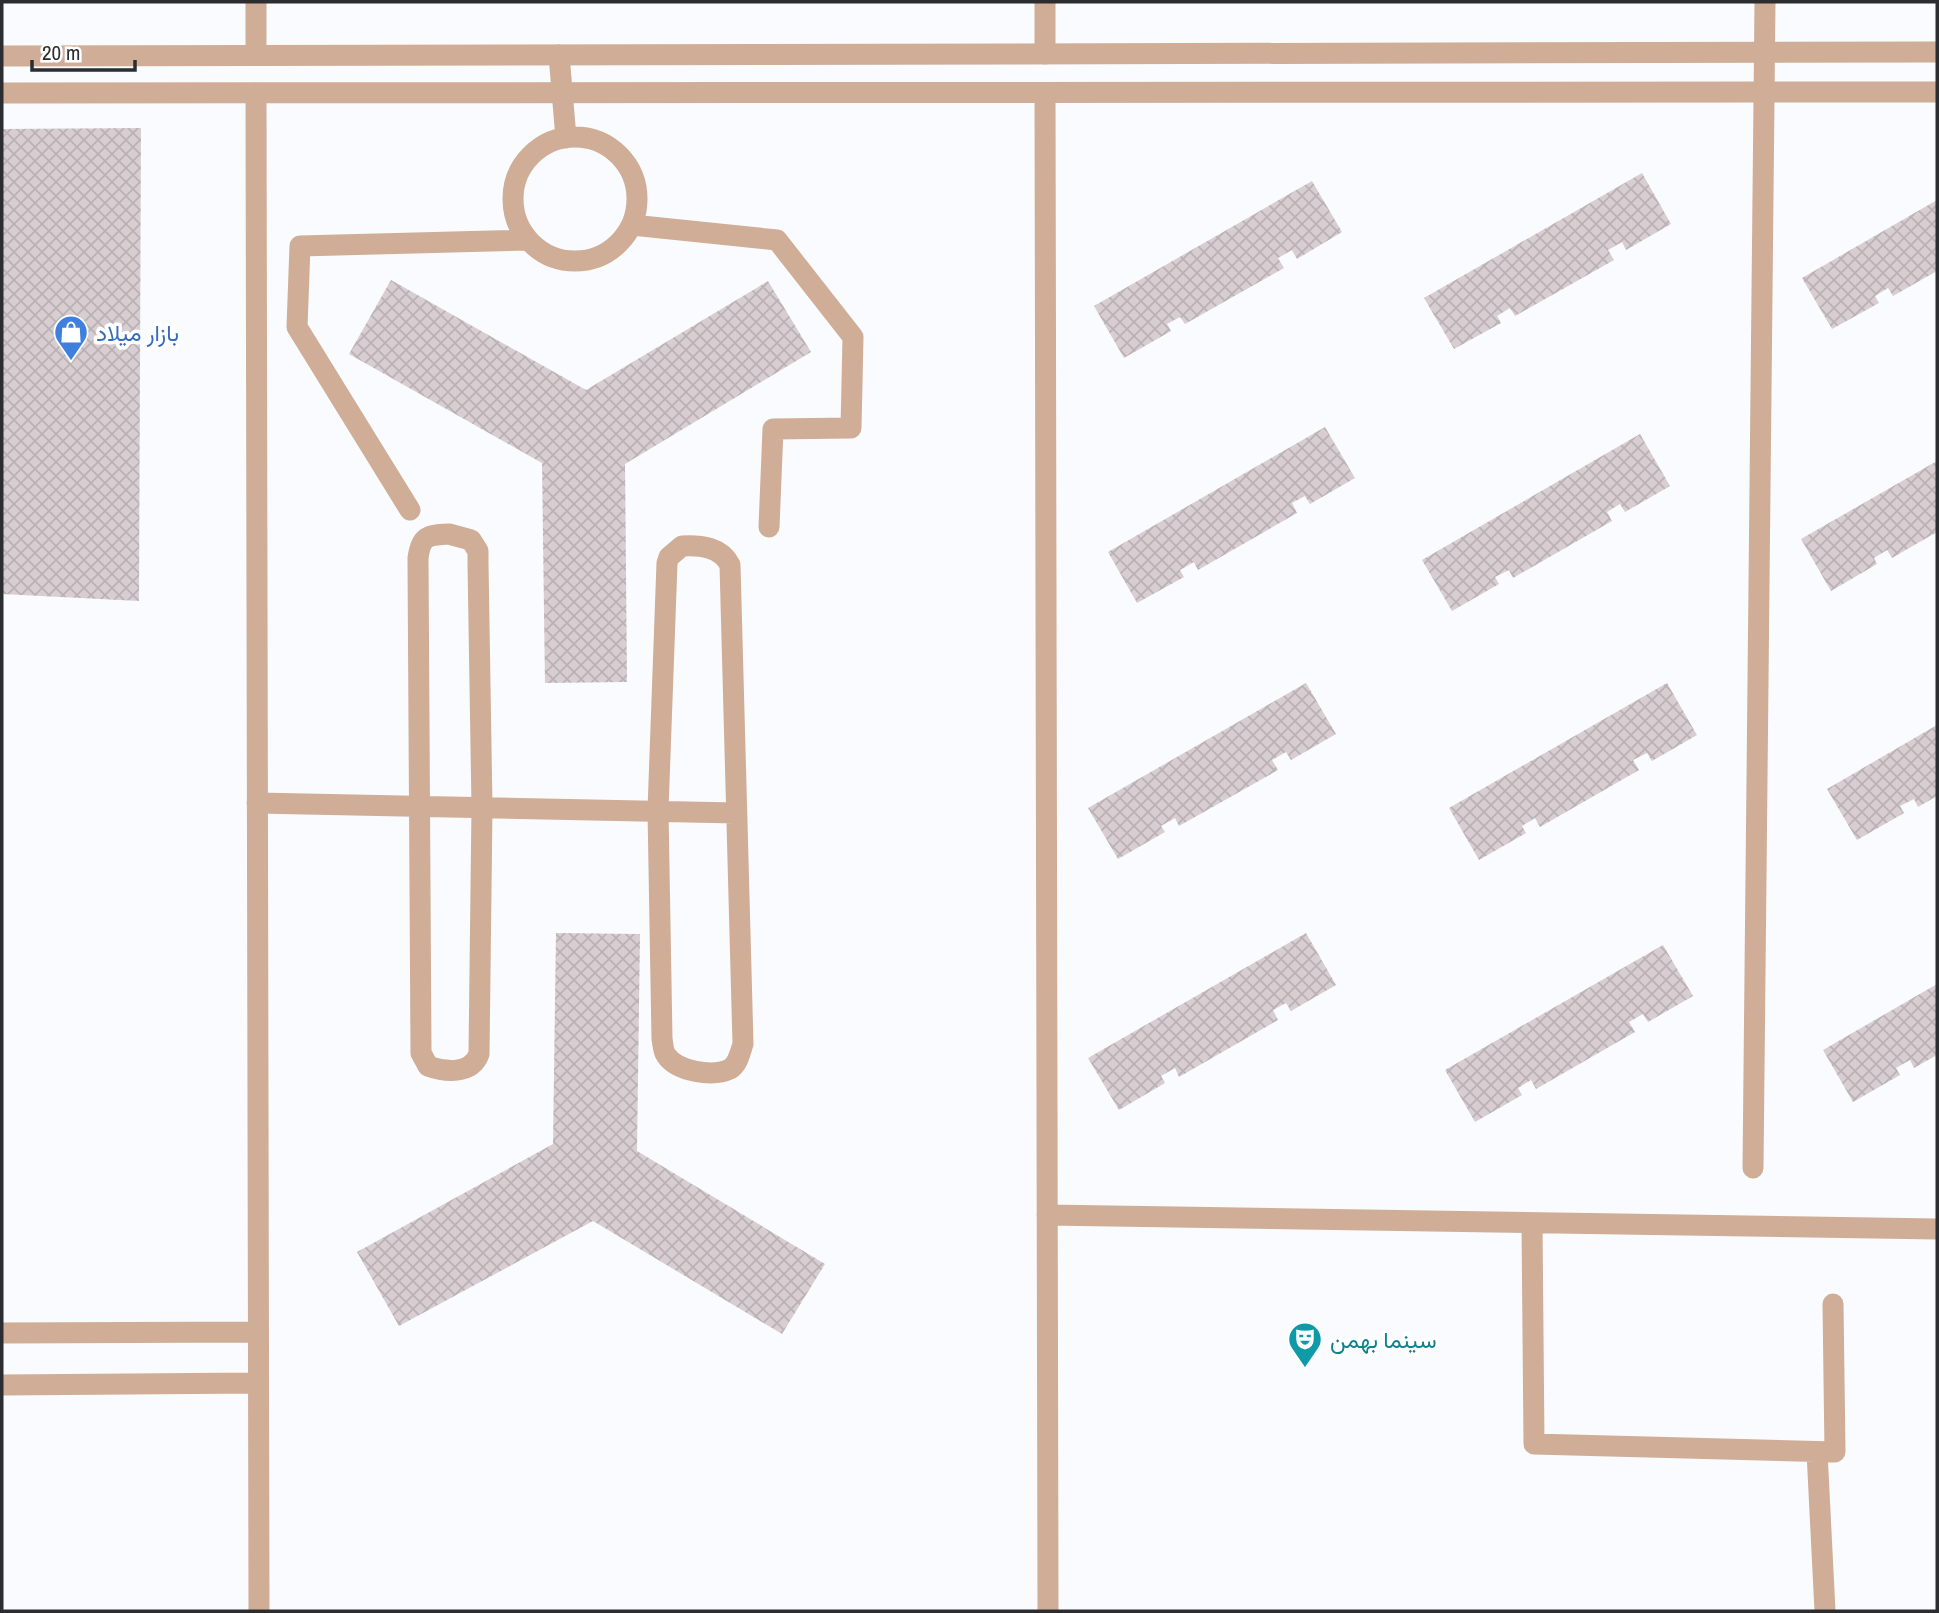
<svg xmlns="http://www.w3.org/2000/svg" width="1939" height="1613" font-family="'Archivo Narrow',Vazirmatn,sans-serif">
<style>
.building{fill:url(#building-cross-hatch)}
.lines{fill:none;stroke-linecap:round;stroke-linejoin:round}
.minor{stroke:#cfad96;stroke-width:21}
.tertiary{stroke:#cfad96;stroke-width:21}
.labels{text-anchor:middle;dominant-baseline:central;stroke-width:7;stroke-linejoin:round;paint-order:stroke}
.shop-label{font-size:23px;fill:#366cbe;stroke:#fff;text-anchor:start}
.culture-label{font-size:23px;fill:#0d838f;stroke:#fff;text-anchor:start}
</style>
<defs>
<pattern id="building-cross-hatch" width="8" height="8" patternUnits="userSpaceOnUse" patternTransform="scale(1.75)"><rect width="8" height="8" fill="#d8ced1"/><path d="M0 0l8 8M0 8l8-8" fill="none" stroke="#bab1b4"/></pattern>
</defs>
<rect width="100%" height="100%" fill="#f9fbfe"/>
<path class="building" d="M141,128L139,601L2,594V129Z
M1642,173L1671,224L1626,250L1622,242L1608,250L1614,260L1515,316L1510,308L1497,316L1501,323L1454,349L1424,298Z
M1312,181L1342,232L1297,259L1292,250L1278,258L1284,268L1185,324L1180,317L1167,324L1171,331L1124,358L1094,306Z
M1937,200V271L1893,296L1888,288L1875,296L1879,303L1832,329L1802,278Z
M391,280L586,390L768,281L811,352L625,464L627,682L545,683L542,463L349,354Z
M1325,427L1355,478L1310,504L1305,496L1292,503L1297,513L1198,570L1194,562L1180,570L1184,577L1137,603L1108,552Z
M1640,434L1670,486L1625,512L1620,504L1607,512L1612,521L1513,578L1509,570L1495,577L1499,584L1452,611L1422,560Z
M1937,461V532L1892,558L1887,550L1874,558L1877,564L1831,591L1801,539Z
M1306,683L1336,734L1291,760L1286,752L1272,760L1278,770L1179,826L1175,818L1161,826L1165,832L1118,859L1088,808Z
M1667,683L1697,735L1652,761L1647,753L1633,760L1639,770L1540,827L1535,818L1522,826L1526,833L1479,860L1449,808Z
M1937,725V796L1918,807L1914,799L1900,806L1904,813L1857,840L1827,789Z
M556,933L640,934L637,1151L825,1264L782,1334L593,1221L399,1326L357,1252L553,1144Z
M1306,933L1336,985L1291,1011L1286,1003L1273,1010L1278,1020L1179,1077L1175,1068L1161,1076L1165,1083L1119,1110L1088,1058Z
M1663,945L1693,996L1648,1022L1643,1014L1629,1022L1635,1032L1536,1089L1531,1080L1518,1088L1522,1095L1475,1122L1445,1070Z
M1937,984V1055L1914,1068L1910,1060L1896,1068L1900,1075L1853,1102L1823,1050Z"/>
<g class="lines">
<path class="minor" d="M256,2V55
M1045,2V54
M559,55L566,138
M256,93L259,1611
M1045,93L1048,1611
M513 199a62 62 0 1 1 124 0a62 62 0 1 1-124 0Z
M632,225L777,240L853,337L851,428L773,429L769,527
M410,510L297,327L300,246L527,240
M449,534L471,540L478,551V563L482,807L479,1054C471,1075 445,1072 428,1066L421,1053L418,558C421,536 427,535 449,534Z
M682,546C701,545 721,547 730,565L743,1044C740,1053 738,1064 730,1069C713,1077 677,1072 666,1055C663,1051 663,1044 662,1039L658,810L667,563L669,557Z
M257,803L736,813
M1753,1168L1765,2
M1047,1215L1937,1229
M1532,1223L1534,1444L1835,1452L1833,1304
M2,1333L258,1332
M2,1385L258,1383
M1817,1452L1825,1611"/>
<path class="tertiary" d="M2,56L1937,52
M2,93L1937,92"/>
</g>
<defs>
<g id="shop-pin" transform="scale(1.75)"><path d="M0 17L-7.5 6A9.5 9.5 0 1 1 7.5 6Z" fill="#3f7fe0" stroke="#fff"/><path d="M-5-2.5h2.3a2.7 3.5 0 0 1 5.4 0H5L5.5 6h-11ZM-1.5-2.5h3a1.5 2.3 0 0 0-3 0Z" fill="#fff"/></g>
<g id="theatre-pin" transform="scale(1.75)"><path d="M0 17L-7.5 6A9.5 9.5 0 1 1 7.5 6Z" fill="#0f9aa8" stroke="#fff"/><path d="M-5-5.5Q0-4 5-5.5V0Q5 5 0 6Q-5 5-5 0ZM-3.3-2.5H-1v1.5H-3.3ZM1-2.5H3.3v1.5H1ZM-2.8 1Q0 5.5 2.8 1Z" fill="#fff"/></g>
</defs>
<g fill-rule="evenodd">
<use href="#shop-pin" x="71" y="332"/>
<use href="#theatre-pin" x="1305" y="1339"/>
</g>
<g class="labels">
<g class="shop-label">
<text x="96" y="332">بازار میلاد</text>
</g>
<g class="culture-label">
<text x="1330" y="1339">سینما بهمن</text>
</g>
</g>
<rect width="1939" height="1613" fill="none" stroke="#2b2d30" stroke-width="7"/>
<path d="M32 60v10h103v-10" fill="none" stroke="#2b2d30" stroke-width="3.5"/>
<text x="42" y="60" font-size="21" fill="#2b2d30" stroke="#ffffff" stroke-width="5" paint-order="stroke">20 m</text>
</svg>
